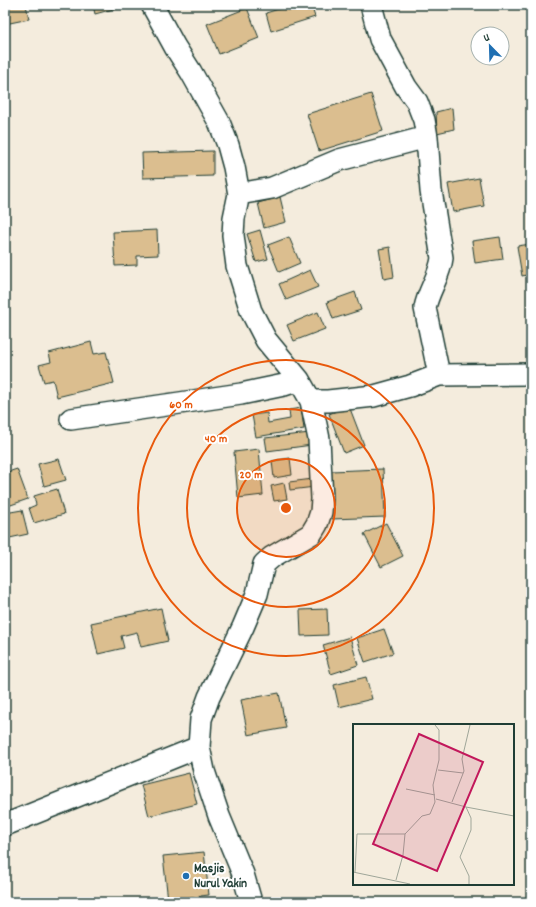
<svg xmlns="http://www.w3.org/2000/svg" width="536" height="907" font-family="Dekko,sans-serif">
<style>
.building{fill:#dbbe8f;stroke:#1f3d34}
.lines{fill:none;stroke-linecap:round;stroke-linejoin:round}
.minor-casing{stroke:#1f3d34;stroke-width:24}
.minor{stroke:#fff;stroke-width:21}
.ring{fill:none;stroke:#e8590c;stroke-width:2}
.poi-dot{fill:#1f6fb2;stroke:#fff;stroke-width:1.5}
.labels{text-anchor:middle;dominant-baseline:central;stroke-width:4;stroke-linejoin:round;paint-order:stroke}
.poi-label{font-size:13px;font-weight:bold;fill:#1f3d34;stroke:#fff;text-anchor:start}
.inset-road{fill:none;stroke:#9fa699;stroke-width:1}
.view{fill:#c2185b;fill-opacity:0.15;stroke:#c2185b;stroke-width:2}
.inset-edge{fill:none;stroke:#1f3d34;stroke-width:2}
.centre{fill:#e8590c;stroke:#fff;stroke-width:2}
.ring-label{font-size:12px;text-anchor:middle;font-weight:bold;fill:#e8590c;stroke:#fff;stroke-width:4;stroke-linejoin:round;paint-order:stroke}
</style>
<rect width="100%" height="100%" fill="#f4ecdd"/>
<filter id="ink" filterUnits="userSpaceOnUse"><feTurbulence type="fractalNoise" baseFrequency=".025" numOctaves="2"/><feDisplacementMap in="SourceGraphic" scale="8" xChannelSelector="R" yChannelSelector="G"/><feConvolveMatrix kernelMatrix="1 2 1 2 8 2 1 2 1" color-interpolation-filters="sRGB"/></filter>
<g filter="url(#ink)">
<path class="building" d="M26,5L29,19L5,24V6Z
M93,5H128L95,14Z
M291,5H311L315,17L271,31L266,13Z
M247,8L259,38L219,54L207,24Z
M371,94L383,131L319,151L307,114Z
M452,108L454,129L437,133L436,112Z
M213,151V176L143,178L142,153Z
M479,178L484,206L453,212L448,184Z
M280,197L286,222L264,228L258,203Z
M157,230L158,255L137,256V265L115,266L113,232Z
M260,230L268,259L256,262L247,234Z
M289,237L300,263L279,272L268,245Z
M500,237L503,259L475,263L472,241Z
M531,244V274L522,276L517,246Z
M390,247L394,277L384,279L379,249Z
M310,270L318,287L286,300L279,284Z
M355,292L361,310L333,319L327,302Z
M318,312L325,329L294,341L287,325Z
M91,342L94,354L106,352L114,383L57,397L53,380L44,382L39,365L51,362L49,353Z
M349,406L364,445L344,453L329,414Z
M301,408L304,429L256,437L252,415L267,413L268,423L290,419L289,410Z
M310,433L312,445L267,451L265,438Z
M259,449L263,495L238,498L234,452Z
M290,458L292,475L274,478L272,461Z
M59,459L66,480L44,486L38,464Z
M17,469L28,499L5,507V473Z
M383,469L385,517L332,519L331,471Z
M313,479L315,487L290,490L289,482Z
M284,483L287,499L274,501L271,486Z
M57,489L64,514L34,523L29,508L36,505L34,496Z
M22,510L28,534L5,539V513Z
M386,523L403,556L381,567L364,534Z
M161,608L168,641L141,647L137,632L121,636L124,648L98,654L91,623Z
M327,609L328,635L301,636L300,610Z
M384,629L393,653L365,662L357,638Z
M350,637L358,665L331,674L323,645Z
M366,677L372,699L339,707L334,685Z
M279,693L286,728L248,735L241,700Z
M189,773L197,804L149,816L141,785Z
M204,852L209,895L168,900L163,856Z"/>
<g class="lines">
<g class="minor-casing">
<path id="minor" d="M152,5L175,47L191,72L219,122L228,145L234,167L239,194L234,218L233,235L237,266L251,311L266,340L299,380L311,401L319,439L322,499L321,512L317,524L311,534L272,557L264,564L257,594L243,627L209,697L201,719L199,747L204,771L219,816L243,874L251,902
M371,5L380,39L406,87L417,102L424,120L427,137L431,191L442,258C440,276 428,291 425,308L439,375
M239,194L272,188L339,160L427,137
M311,401H328L374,396L410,386L439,375L531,374
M71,419L241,394L284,385L299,380
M5,825L199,747"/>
</g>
<use href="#minor" class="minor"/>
</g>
</g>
<circle cx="286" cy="508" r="49" fill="#e8590c" fill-opacity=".12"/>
<g class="ring">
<circle cx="286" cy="508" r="49"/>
<circle cx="286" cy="508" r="99"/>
<circle cx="286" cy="508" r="148"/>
</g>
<circle class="poi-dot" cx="186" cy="876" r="4"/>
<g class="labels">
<g class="poi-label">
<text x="194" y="869">Masjis<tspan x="194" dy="15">Nurul Yakin</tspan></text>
</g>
</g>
<g transform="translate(353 724)">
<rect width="161" height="161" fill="#f4ecdd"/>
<path class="inset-road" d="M85,46L110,49M53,65L82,71M83,75L113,83L161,92M99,78L111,47L109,35L117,1M113,83L118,94V106L107,133L116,152V160M0,148L57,160M2,148L4,110H52M43,156L50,131L52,110L69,92L77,90L82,78L80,61L86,36V6L82,1"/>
<path class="view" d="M66,10L130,38L84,147L20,120Z"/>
<rect width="161" height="161" class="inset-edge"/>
</g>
<circle cx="286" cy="508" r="6" class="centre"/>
<g class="ring-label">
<text x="181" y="408">60 m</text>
<text x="216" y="442">40 m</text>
<text x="251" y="478">20 m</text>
</g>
<rect width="536" height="907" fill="none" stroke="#fff" stroke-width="20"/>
<rect x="10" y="10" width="516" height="887" fill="none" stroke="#1f3d34" stroke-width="1.5" filter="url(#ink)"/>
<g transform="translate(490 46) rotate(337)"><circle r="19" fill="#ffffff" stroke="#a5b1ae"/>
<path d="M0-3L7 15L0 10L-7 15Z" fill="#1f6fb2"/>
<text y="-6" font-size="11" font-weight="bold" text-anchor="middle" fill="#1f3d34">U</text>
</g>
</svg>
